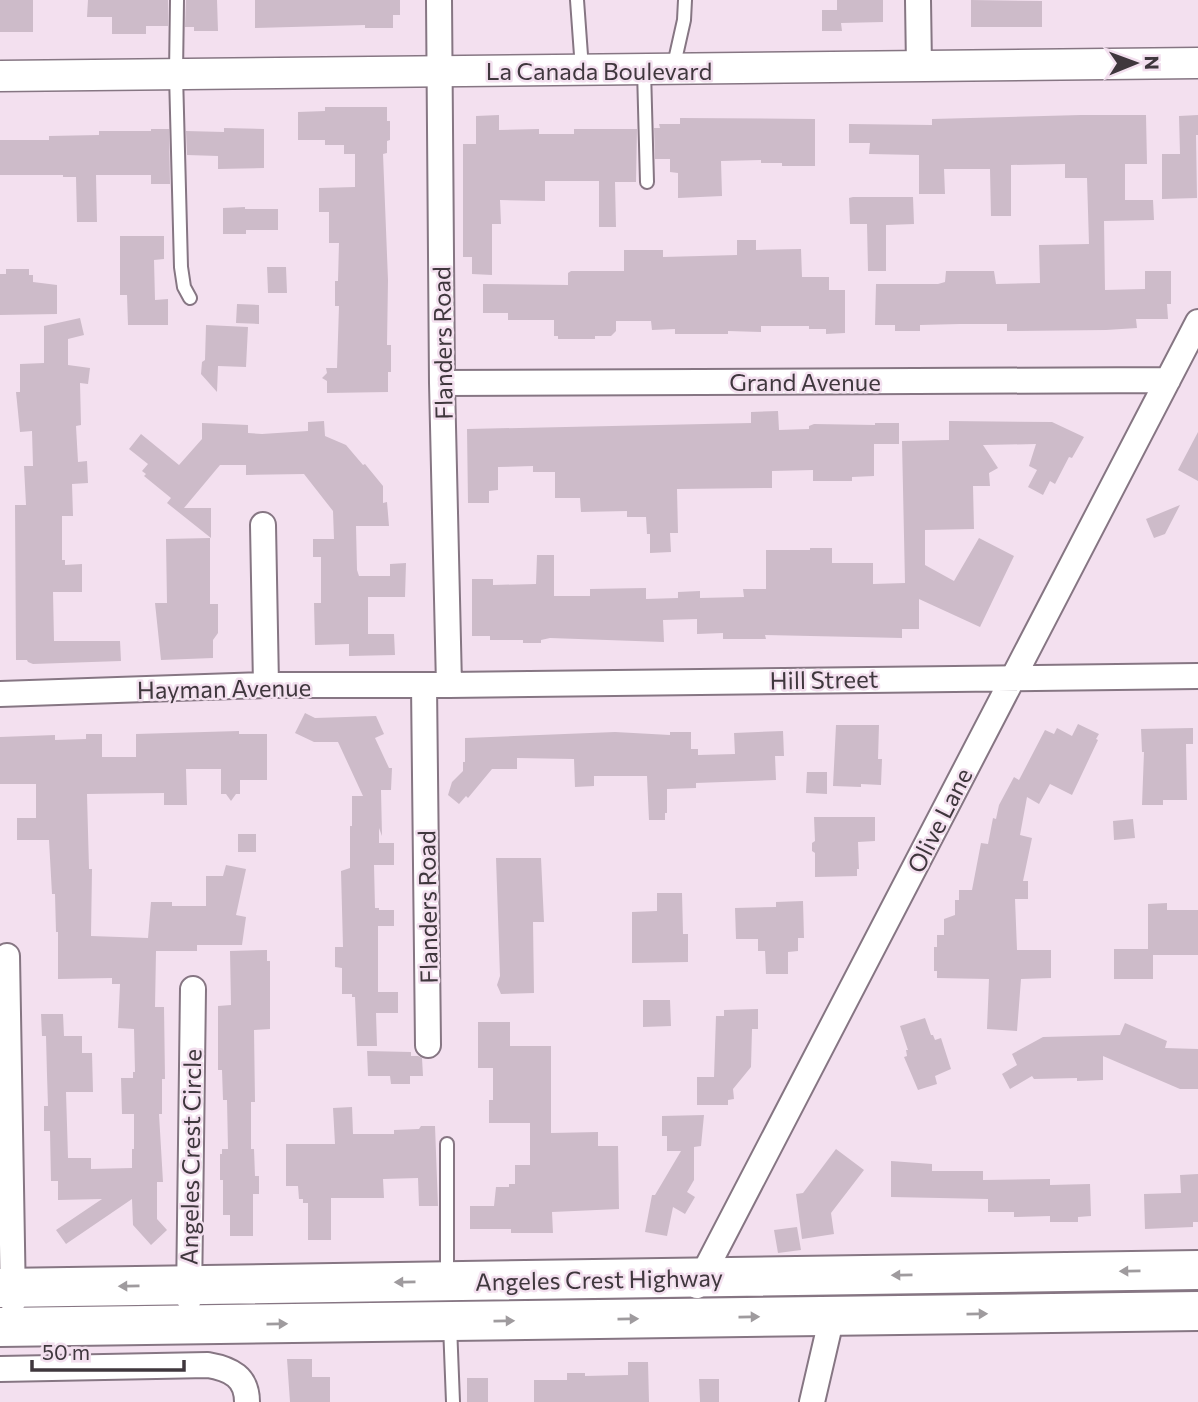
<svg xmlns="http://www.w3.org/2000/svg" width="1198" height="1402" font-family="Commissioner,sans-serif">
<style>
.building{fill:#cdbbc9}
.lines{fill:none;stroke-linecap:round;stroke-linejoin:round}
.service-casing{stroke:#867683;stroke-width:16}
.minor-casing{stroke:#867683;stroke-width:28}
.tertiary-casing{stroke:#867683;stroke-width:33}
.primary-casing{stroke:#867683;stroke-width:42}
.service{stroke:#fff;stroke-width:12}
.minor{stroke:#fff;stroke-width:24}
.tertiary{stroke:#fff;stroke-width:30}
.primary{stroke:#fff;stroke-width:38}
.oneway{fill:#9f9b9e}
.labels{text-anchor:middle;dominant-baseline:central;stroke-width:5;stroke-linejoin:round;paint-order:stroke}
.street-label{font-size:24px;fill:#3f373d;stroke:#f3e0ef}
</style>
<rect width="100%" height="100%" fill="#f3e0ef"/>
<path class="building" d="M0,0H33V32H0Z
M88,0H168V26H146V34H112V17H87Z
M186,0H217L218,31H194V27H185Z
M255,0H400V15H393V28H365V25L255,28Z
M837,0H883V22L841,23L842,31H822V10H837Z
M971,0L1042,1V27H971Z
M325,107H387V121H390V140L387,141V153L383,154L388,280L387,345H391V372H388V392L327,393V381L322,378L327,373L326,368H337L339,306H335V281H338L339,243H329V212H319V188L355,187V154H344V145H325V140H298V112L325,111Z
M499,115V130L539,129V134H574V129H637L636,182H615L616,227H599V181H545V201L500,200L501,224H492V275L472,274V257H463V144H476V116Z
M1081,115H1146L1147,164H1125V200H1153L1154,220L1104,221L1105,290L1145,289V271H1171V304H1167L1168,319H1136L1137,328L1106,330L1007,331V324H960L920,325V331H895V325H875L876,284H938L945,282L946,271H994L996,284L1040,283L1039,245L1089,244L1087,178H1065V164L1011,165V216H991L990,169H944L945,194H919V155L869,154L870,143H849V124L932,125V119Z
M1198,115V135H1196L1197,198L1162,199V154H1180L1179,116Z
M680,118L815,119V166H782V163H761V160L721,161L722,196L678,198V173L670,172V159H655L654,128H660L659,124H680Z
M224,128L264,129V168L218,169V156L187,155L186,131L224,132Z
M151,129H169L170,184H151V175H96L97,222H77L76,177H63V175H0V140H49V136L99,135V131H151Z
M853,197H913L914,224L886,225V271H868L867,224H850L849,198Z
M245,207V209H278V230H246V234H223V208Z
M120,236H164V259L154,260L155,300L168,299V325H128L127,295H120Z
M737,240H756V250L801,249L802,277H829V290H845V333L826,334V329H809V326H761V332L728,331V334H675V329L652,330L651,321H616V331L611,336H595V339H558V336H554V320H508V313H483V284L568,285V273L571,271H624V250H663V257L737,255Z
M267,267H286L287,293H268Z
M6,269H29V275H33V282L57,285V314L0,315V274H6Z
M237,304L259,305V324L236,323Z
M80,318L84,335L68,339V365L90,368L88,384L80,383L81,425L76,426L78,462L87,461L88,483L72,484L73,516H62V560H65V565L82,564V592H53L54,641H120L121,661L33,664L28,662L27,660H16L15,505H26L24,466H33L32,431L20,432L16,392H20V364L44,363V326Z
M206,325L248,327L246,367L218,366L217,392L201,374L202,362L205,360Z
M778,411L779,430L809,429V426L814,424L875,425V423H899V444H874V476L852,477V481H813V470L772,471V488L677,489L678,533H670L671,552L650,553V534H647L646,517H627V511L581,512L580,498H555V472H533V466L498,467V490L489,491V503H468L467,429L751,423V412Z
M324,421L325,436L346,445L363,465L365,464L383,486V503L387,502L389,526H356L357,570L359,576H390V564L406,563L405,597H368V634H394L395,655L349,656V644L315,645L314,603H321V557H313V539H334L333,511L304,474L246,475V465H220L184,508H211V538L167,503L171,498L144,476L146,474L142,471L148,464L129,449L141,434L179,465L202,439V423L248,425V433L262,434L308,431V422Z
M949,421L1052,422L1084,437L1072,458L1069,457L1055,484L1050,481L1043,495L1028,487L1037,470L1029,466L1036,444L983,445L998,468L989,473L990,486H973L974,529L925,530V565L954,581L979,538L1014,556L980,627L919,599V629H902V638L765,635L766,639H723V633L697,634V619L663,620L664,642L550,638L541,640V643H523V640H490V636H472V579H493V585L536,584L537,555H554V596H590V589L646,588V599L678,598V592L700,591V598L744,597L743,589H766V550H810V548H832V563H873V584L905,583L902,441L949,440Z
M1198,432V481L1178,470Z
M1180,505L1165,534L1154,538L1146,519Z
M210,538V604H218V633L213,640V658L161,660L155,603H167L166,539Z
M305,713L315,718L376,716L384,734L375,738L389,768H392L391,790H381L382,836L379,828V843H394V865H374L375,908H379V910H394V926H378V992H398V1013H376L377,1046H357L355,997H352V994H342V968L335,967V947H343L341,871L350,868V826H352V796H363L338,742H314L295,733Z
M1078,724L1099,734L1096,739L1098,740L1072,795L1050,784L1039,804L1027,797L1020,835L1032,838L1023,881H1028V899H1015L1017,950H1051V978L1021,979L1017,1031L987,1029L989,979L937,978V971H934V947H937V935H944V919L955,915V900H959V890H972L981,843L988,844L993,818L996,819L999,805L1014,777L1019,780L1045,730L1054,734L1057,728L1072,736Z
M836,725H879L878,759H882L881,785L861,784V787L833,786Z
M1193,728V744H1186L1187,800H1163V805H1142L1144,752H1142L1141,729Z
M239,731V734H267V780H240V794H236L231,801L226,794H221V769H186L187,805H164V793L87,794L89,869H92L91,936L148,938L151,902H172V906H206V876H223L226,865L246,869L236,915L246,917L242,945H197V951H156L155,1007H164L165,1079H162V1114H159L163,1182H157V1219L167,1230L151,1245L133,1225L132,1199L66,1244L56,1230L102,1199L58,1200V1181H51L50,1131H44V1106H48L47,1075L46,1036H42L41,1014H63L64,1036H82V1053H92L93,1092H66L68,1158H91V1169L132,1168V1149H134V1114H122L121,1078H133V1072H135L134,1029L118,1028L120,984H112V978L58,979V932H56L55,894H52L49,840H17V818H36V784H0V737L55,735V740L86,739V734H102V757H136V734Z
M783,731L784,756H775L776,780L696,783V788L667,789V813H665V820H649L647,776H594V786L575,787L574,759L517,758V769H492L468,798L466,796L459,804L448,795L452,782L463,771V762H465V738L615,732L670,735V732H691V749H698V755L735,754L734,733Z
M807,772H827V794L806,793Z
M814,817H875V841L858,842L859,869H857V876L815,877V853L812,851V843L815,841Z
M1133,819L1135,838L1114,840L1113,821Z
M238,834H256V852H238Z
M496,858H541L544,922H533L534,993L501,994L497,985L500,976Z
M657,893H682L683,934H688V962L632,963V912L657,911Z
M803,901L804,938H798V951L788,952V974H766L765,951H758V939H736L735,908L776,907V902Z
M1167,903V910H1198V955H1153V979H1114V949H1148V904Z
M267,950V961H270V1029L254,1030L255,1102H251V1149H254L255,1176H259V1194H253V1236H230V1215H223V1180H220V1154H222V1149H228L227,1100H223L222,1070H218V1006L231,1005L230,951Z
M643,1000H670L671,1026L643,1027Z
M758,1009V1029H752L751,1067L733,1089L734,1099L728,1100V1105H697V1077H714L716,1016H724V1010Z
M925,1018L931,1035H933L935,1040L941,1038L951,1069L935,1076L937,1084L918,1090L904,1057L907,1056L906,1050H908L900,1026Z
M478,1022H510V1046H551V1133L598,1132V1146H618L619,1209L552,1212L553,1233H511V1229H470V1206H494L496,1187H509V1184H515V1165H530V1123H489V1100H493V1068H478Z
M1125,1023L1167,1041L1165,1048L1198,1049V1089H1180L1103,1056V1080L1077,1081V1078L1034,1079L1032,1076L1010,1089L1002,1074L1017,1065L1012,1054L1043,1037L1120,1035Z
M367,1051L411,1052V1056H418L422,1058L423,1076H410V1084H391L390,1076H368Z
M352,1107L353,1134H394V1130L419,1129L421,1126H435L438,1206H419L418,1178L383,1179L384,1198H331V1240H308V1203H303V1199H299L298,1186H286V1144H335L333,1108Z
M704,1115L701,1146L694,1147V1180L687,1192L695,1197L685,1214L673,1207L667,1236L645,1232L652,1195H655L681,1151H667V1136H662V1116Z
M836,1149L864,1170L831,1213L834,1234L802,1239L796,1194L803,1193Z
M891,1161L932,1164V1171H983V1180L1050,1179V1185L1090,1184L1091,1216L1078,1217V1222H1050V1216L1014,1217V1212H988V1199L891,1197Z
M1198,1174V1222H1193V1227L1145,1229L1144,1194L1181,1193L1180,1175Z
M797,1227L801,1250L778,1253L774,1230Z
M287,1359H312V1377H330V1402H290Z
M628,1362H648L649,1402H534V1380H567V1373H585V1376L628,1375Z
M467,1378H488V1402H467Z
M699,1379H719V1402H700Z"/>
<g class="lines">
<g class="service-casing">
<path id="service" d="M177,0L176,74L181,267L184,287L190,298
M577,0L582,69
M673,69L684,20L685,0
M644,70L647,182
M447,1144V1277
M450,1325L453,1402"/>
</g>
<g class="minor-casing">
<path id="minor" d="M439,0L442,383L449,685
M918,0L919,66
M442,383L1168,380
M263,525L266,685
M424,685L428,1045
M0,694L266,685H449L1198,676
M7,956L13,1302
M697,1286L1198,322
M189,1299L193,989
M0,1369L208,1365C231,1369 247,1377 247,1402
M812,1402L832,1316"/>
</g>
<g class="tertiary-casing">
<path id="tertiary" d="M0,76L1198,63"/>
</g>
<g class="primary-casing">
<path id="primary" d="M0,1288L1198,1270
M0,1327L1198,1311"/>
</g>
<use href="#service" class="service"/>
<use href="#minor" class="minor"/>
<use href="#tertiary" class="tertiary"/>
<use href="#primary" class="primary"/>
</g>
<defs><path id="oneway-solid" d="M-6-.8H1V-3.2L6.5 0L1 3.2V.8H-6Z" transform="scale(1.75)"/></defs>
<g class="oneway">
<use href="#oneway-solid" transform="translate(1130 1271) rotate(179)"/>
<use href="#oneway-solid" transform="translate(902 1275) rotate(179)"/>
<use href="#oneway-solid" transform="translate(405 1282) rotate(179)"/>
<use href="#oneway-solid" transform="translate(129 1286) rotate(179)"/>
<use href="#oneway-solid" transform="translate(977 1314) rotate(-1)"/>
<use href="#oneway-solid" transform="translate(749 1317) rotate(-1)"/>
<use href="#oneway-solid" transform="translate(628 1319) rotate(-1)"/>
<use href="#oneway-solid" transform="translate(504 1321) rotate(-1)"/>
<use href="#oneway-solid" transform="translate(277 1324) rotate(-1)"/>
</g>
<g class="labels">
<g class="street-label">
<text x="599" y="70">La Canada Boulevard</text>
<text transform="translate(442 343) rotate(-91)">Flanders Road</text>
<text x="805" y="381">Grand Avenue</text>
<text transform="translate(824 679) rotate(-1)">Hill Street</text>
<text transform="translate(224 688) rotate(-1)">Hayman Avenue</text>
<text transform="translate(939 820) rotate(-63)">Olive Lane</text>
<text transform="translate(427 907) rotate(-91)">Flanders Road</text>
<text transform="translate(190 1157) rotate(-89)">Angeles Crest Circle</text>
<text transform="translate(599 1279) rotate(-1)">Angeles Crest Highway</text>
</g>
</g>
<g transform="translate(1135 63) rotate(89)" stroke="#f3e0ef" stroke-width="5" paint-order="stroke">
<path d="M0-5L12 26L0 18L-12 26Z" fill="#3f373d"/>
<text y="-10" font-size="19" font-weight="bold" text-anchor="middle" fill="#3f373d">N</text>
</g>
<path d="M32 1360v10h152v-10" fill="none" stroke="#3f373d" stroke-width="3.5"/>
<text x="42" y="1360" font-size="21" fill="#3f373d" stroke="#f3e0ef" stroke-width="5" paint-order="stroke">50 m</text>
</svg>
